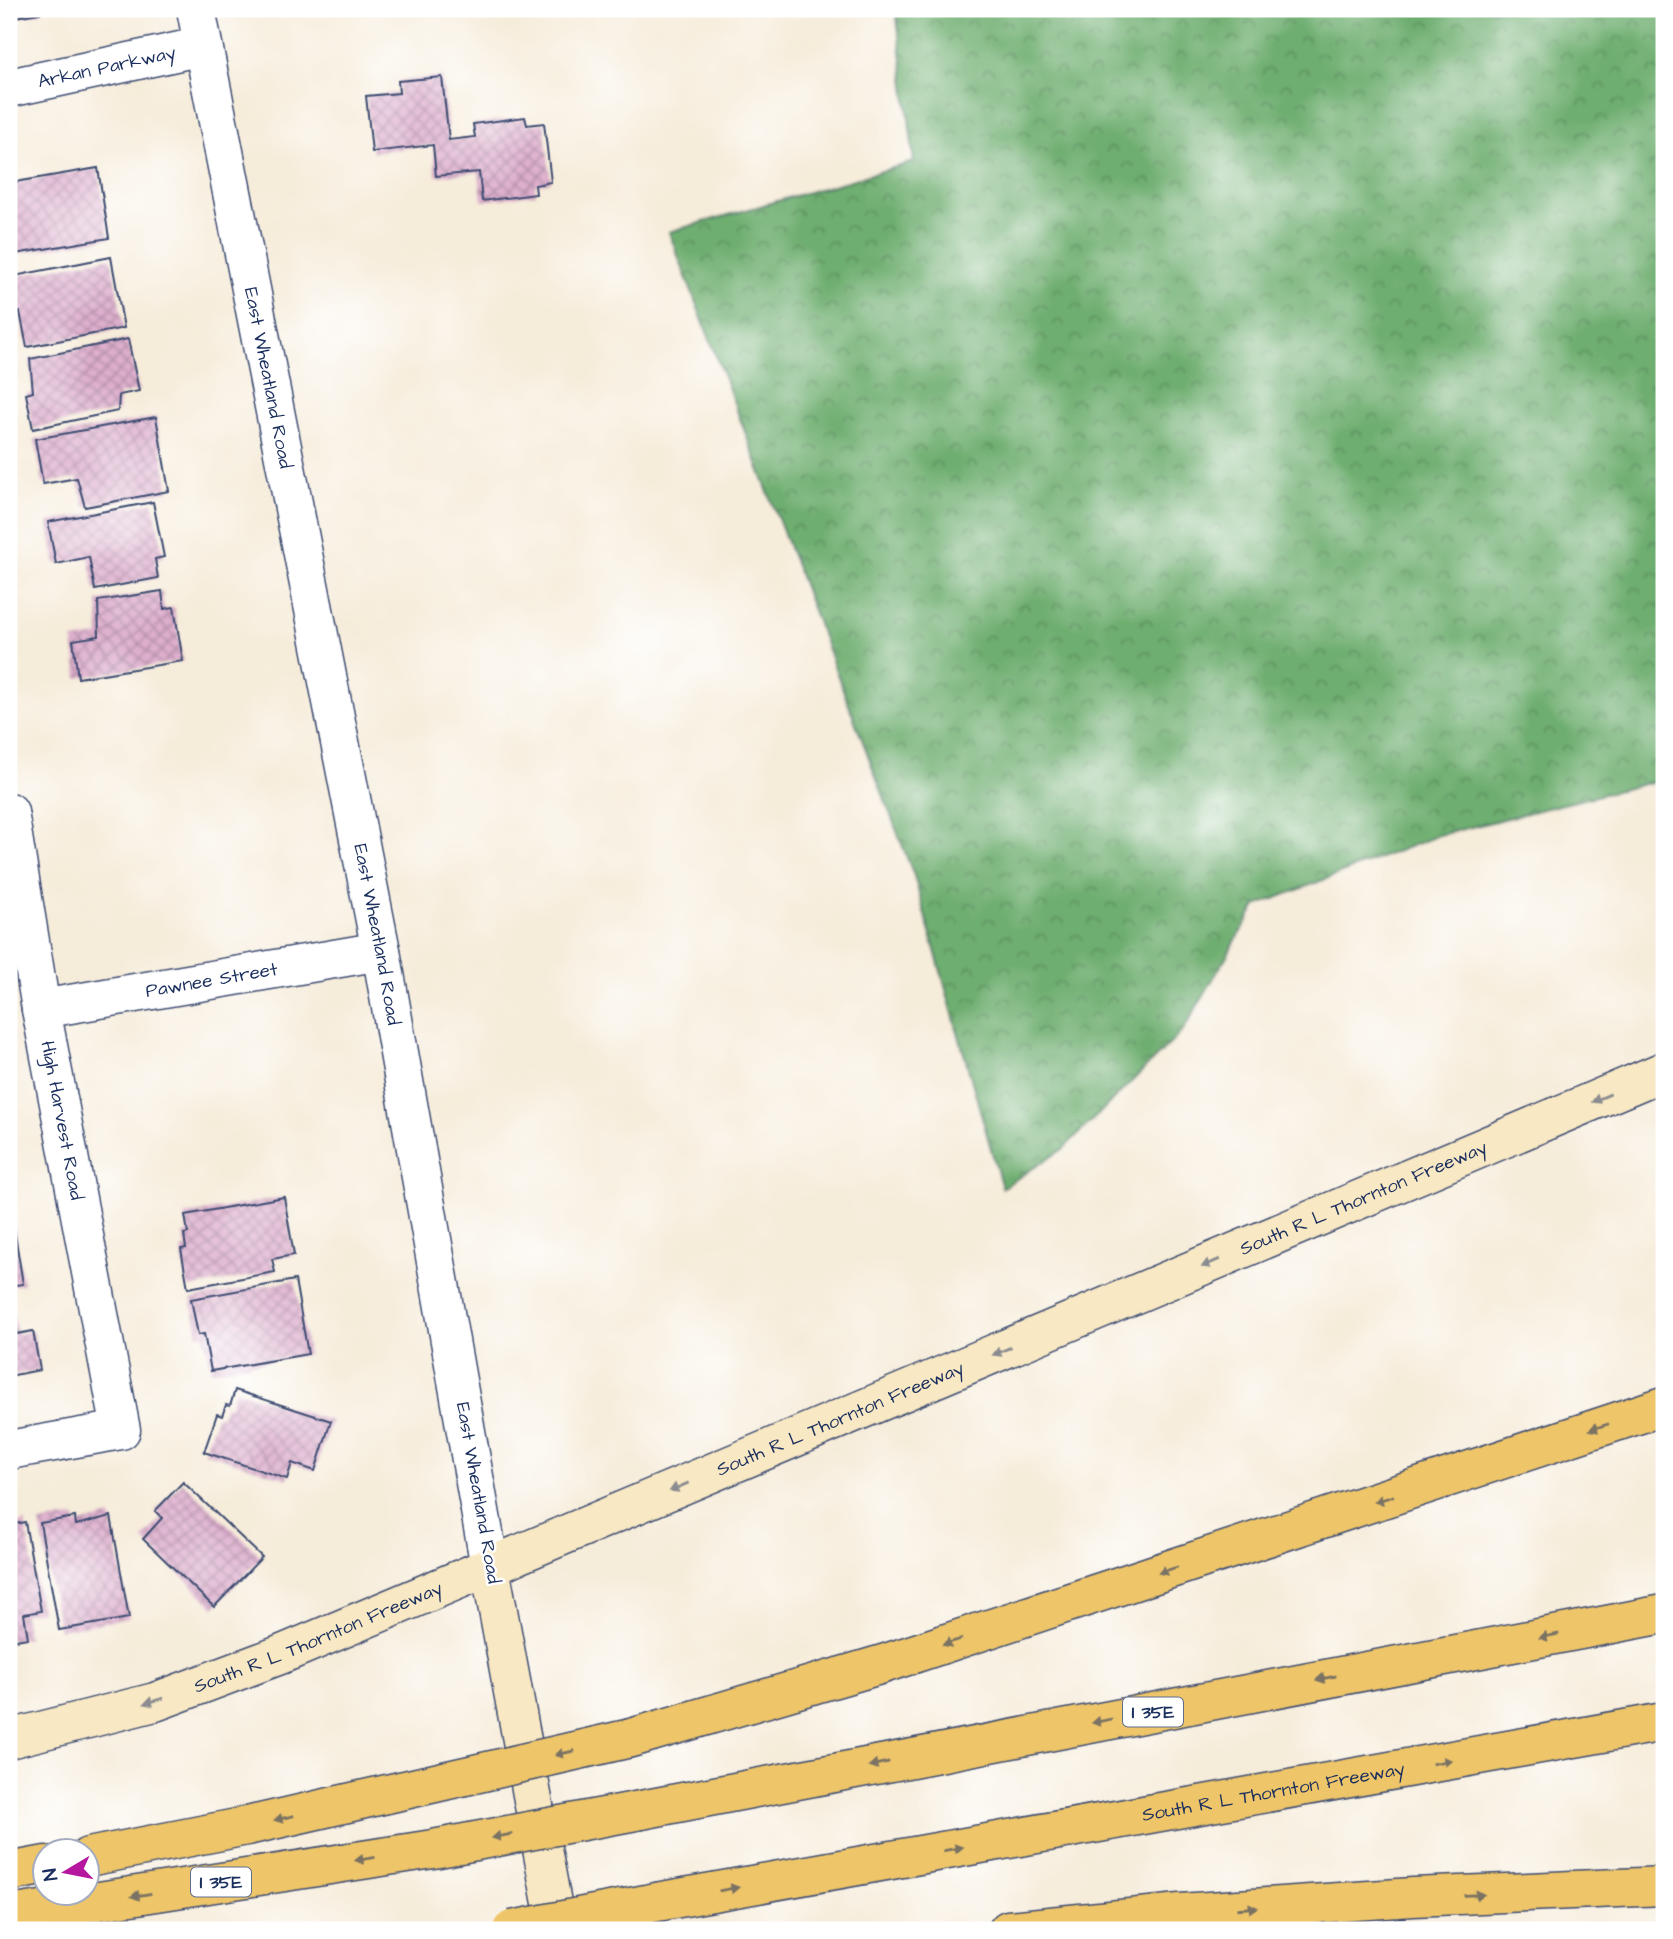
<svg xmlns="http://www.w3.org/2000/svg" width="1673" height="1939" font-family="'Architects Daughter',sans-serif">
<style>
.forest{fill:url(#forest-crowns);stroke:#446e66;stroke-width:2}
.building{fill:url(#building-cross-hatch)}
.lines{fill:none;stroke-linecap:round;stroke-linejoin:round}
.minor-casing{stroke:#3c4b71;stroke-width:41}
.tertiary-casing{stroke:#3c4b71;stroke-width:41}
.secondary-casing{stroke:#3c4b71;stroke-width:41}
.motorway-casing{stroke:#3c4b71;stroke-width:41}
.minor{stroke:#fff;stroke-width:38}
.tertiary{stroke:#fff;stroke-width:38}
.secondary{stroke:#f8e8c3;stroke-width:38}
.motorway{stroke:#eec569;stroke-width:38}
.motorway-bridge-casing{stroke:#3c4b71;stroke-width:41;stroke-linecap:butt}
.motorway-bridge{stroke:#eec569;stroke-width:38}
.oneway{fill:#8a8c90}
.oneway2{fill:#7a7263}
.labels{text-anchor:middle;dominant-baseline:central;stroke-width:5;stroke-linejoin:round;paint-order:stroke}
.shield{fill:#fff;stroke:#5f6d8e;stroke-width:2}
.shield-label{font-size:18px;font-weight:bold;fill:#1b2f5e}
.street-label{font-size:19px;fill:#1b2f5e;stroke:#fff}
</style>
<defs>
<pattern id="forest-crowns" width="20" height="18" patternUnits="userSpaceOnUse" patternTransform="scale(1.75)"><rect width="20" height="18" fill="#6eae6f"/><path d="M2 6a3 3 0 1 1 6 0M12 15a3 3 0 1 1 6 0" fill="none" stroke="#5a8e5e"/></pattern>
<pattern id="building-cross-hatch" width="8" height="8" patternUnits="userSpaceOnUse" patternTransform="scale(1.75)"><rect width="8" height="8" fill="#deafcd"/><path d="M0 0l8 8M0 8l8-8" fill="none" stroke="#b38faa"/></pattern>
</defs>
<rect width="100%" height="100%" fill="#fff"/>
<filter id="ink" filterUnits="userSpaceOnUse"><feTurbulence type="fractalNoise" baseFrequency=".0143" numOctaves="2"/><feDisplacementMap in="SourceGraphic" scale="14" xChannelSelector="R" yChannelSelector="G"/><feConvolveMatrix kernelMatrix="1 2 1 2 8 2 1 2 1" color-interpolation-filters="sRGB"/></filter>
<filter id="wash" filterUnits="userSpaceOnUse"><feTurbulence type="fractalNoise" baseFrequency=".00686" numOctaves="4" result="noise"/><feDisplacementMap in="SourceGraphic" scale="28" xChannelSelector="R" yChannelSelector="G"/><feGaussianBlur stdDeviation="1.57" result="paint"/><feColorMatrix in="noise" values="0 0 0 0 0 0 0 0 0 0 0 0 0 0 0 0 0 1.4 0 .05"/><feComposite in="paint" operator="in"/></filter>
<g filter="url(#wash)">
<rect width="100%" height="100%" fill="#f6ecda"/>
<path class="forest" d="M896,9H1664V779L1439,835L1256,906L1182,1032L1063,1149L1002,1188L914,876L669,232L914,162Z"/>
<g id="blocks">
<path class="building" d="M9,9H39L40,13L9,18Z
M442,77L449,140L475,137L473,124L525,117L527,125L544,123L551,182L535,185L536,194L482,201L479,172L436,176L433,145L372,152L366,96L399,93L398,81Z
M98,168L109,238L9,255V183Z
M111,257L124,328L27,347L20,312L12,313L9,277Z
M128,339L139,391L119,395L118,411L33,429L26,394L33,392L30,359Z
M156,417L169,491L85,507L77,478L43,484L35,439Z
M153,502L164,557L155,559L158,578L95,590L89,557L56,564L48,522Z
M162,591L164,609L174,607L183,661L78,678L73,640L99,636L98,601Z
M284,1197L294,1255L272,1259L275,1272L188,1288L181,1249L186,1248L184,1234L188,1233L185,1215Z
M11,1209L23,1284L9,1286V1210Z
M295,1280L308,1354L211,1371L204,1334L198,1335L191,1299Z
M9,1301H11L17,1334L33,1331L40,1370L9,1376Z
M235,1390L331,1421L315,1471L292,1463L287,1479L204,1452L217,1414L222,1416L226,1405L230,1406Z
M183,1482L262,1557L214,1607L143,1539L162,1518L155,1511Z
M111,1516L129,1618L59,1630L40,1523L75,1517L76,1525Z
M25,1522L41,1611L24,1614L28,1638L9,1641V1525Z"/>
</g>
</g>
<g filter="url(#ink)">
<use href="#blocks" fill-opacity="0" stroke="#3c4b71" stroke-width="2"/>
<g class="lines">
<g class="minor-casing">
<g id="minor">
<path id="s1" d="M9,812L41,1009L121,1430L9,1450"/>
<path id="s2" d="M41,1009L381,951"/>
</g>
</g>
<g class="tertiary-casing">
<g id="tertiary">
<path id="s3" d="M196,9L381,951L490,1567"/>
<path id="s4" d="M9,88L203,46"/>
</g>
</g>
<g class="secondary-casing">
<g id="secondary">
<path d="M490,1567L557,1930"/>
<path id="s5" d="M9,1739L155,1702L280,1655L1664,1071"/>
</g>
</g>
<g class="motorway-casing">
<g id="motorway">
<path d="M631,1738L883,1664L1664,1406"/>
<path d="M641,1810L1664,1614"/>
<path d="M88,1857L247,1826L422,1786"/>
<path d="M9,1872L46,1865"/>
<path id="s6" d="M662,1901L1664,1722"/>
<path d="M9,1915L433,1849"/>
<path d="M1008,1930L1180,1913L1413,1897L1664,1886"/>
</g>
</g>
<use href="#minor" class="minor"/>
<use href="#tertiary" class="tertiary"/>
<use href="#secondary" class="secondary"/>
<use href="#motorway" class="motorway"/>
<g class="motorway-bridge-casing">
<path id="motorway-bridge" d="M422,1786L631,1738
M433,1849L641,1810
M512,1930L662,1901"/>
</g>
<use href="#motorway-bridge" class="motorway-bridge"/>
</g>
<defs><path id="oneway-solid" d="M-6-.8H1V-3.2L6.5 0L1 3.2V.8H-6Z" transform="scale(1.75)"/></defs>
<g class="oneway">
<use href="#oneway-solid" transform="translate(1601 1098) rotate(157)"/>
<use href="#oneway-solid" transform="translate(1211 1263) rotate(157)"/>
<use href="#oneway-solid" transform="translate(1002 1351) rotate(157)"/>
<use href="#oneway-solid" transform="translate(679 1487) rotate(157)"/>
<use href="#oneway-solid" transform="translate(154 1701) rotate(163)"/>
</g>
<g class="oneway2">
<use href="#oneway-solid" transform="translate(1599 1427) rotate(162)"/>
<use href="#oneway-solid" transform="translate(1384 1499) rotate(162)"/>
<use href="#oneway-solid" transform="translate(1168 1570) rotate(162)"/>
<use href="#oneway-solid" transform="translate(1549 1636) rotate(169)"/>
<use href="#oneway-solid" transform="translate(952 1642) rotate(162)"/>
<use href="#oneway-solid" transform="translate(1326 1678) rotate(169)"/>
<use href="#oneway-solid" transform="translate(1102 1721) rotate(169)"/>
<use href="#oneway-solid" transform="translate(565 1753) rotate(167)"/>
<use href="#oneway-solid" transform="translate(1442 1762) rotate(-10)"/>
<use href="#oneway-solid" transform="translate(879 1764) rotate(169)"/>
<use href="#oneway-solid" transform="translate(284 1818) rotate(167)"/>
<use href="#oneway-solid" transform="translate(502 1836) rotate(169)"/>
<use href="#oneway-solid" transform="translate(953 1849) rotate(-10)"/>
<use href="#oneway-solid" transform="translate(365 1859) rotate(171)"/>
<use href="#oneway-solid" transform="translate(729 1889) rotate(-10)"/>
<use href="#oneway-solid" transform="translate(141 1895) rotate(171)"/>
<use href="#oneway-solid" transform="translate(1474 1895) rotate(-2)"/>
<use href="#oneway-solid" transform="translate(1247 1908) rotate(-4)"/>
</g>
</g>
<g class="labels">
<g class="shield">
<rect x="1123" y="1697.5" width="60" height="29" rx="5"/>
<rect x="191" y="1867.5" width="60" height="29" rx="5"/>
</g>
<g class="shield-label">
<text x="1153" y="1712">I 35E</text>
<text x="221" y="1882">I 35E</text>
</g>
<g class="street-label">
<text stroke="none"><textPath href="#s4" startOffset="100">Arkan Parkway</textPath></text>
<text stroke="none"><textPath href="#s3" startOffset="376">East Wheatland Road</textPath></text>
<text stroke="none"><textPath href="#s3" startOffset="943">East Wheatland Road</textPath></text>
<text stroke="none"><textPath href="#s2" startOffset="173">Pawnee Street</textPath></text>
<text stroke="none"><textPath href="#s1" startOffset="313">High Harvest Road</textPath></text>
<text stroke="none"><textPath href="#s5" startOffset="1460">South R L Thornton Freeway</textPath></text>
<text stroke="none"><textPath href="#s5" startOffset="892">South R L Thornton Freeway</textPath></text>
<text transform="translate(478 1493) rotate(80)">East Wheatland Road</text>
<text stroke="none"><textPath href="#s5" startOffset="326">South R L Thornton Freeway</textPath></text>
<text stroke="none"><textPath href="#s6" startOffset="621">South R L Thornton Freeway</textPath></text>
</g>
</g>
<rect width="1673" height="1939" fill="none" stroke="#fff" stroke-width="35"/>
<g transform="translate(66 1872) rotate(260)"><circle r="33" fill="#ffffff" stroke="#a4acbf" stroke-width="2"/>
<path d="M0-5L12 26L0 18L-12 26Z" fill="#b5179e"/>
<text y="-10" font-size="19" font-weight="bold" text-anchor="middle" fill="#1b2f5e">N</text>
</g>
</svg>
